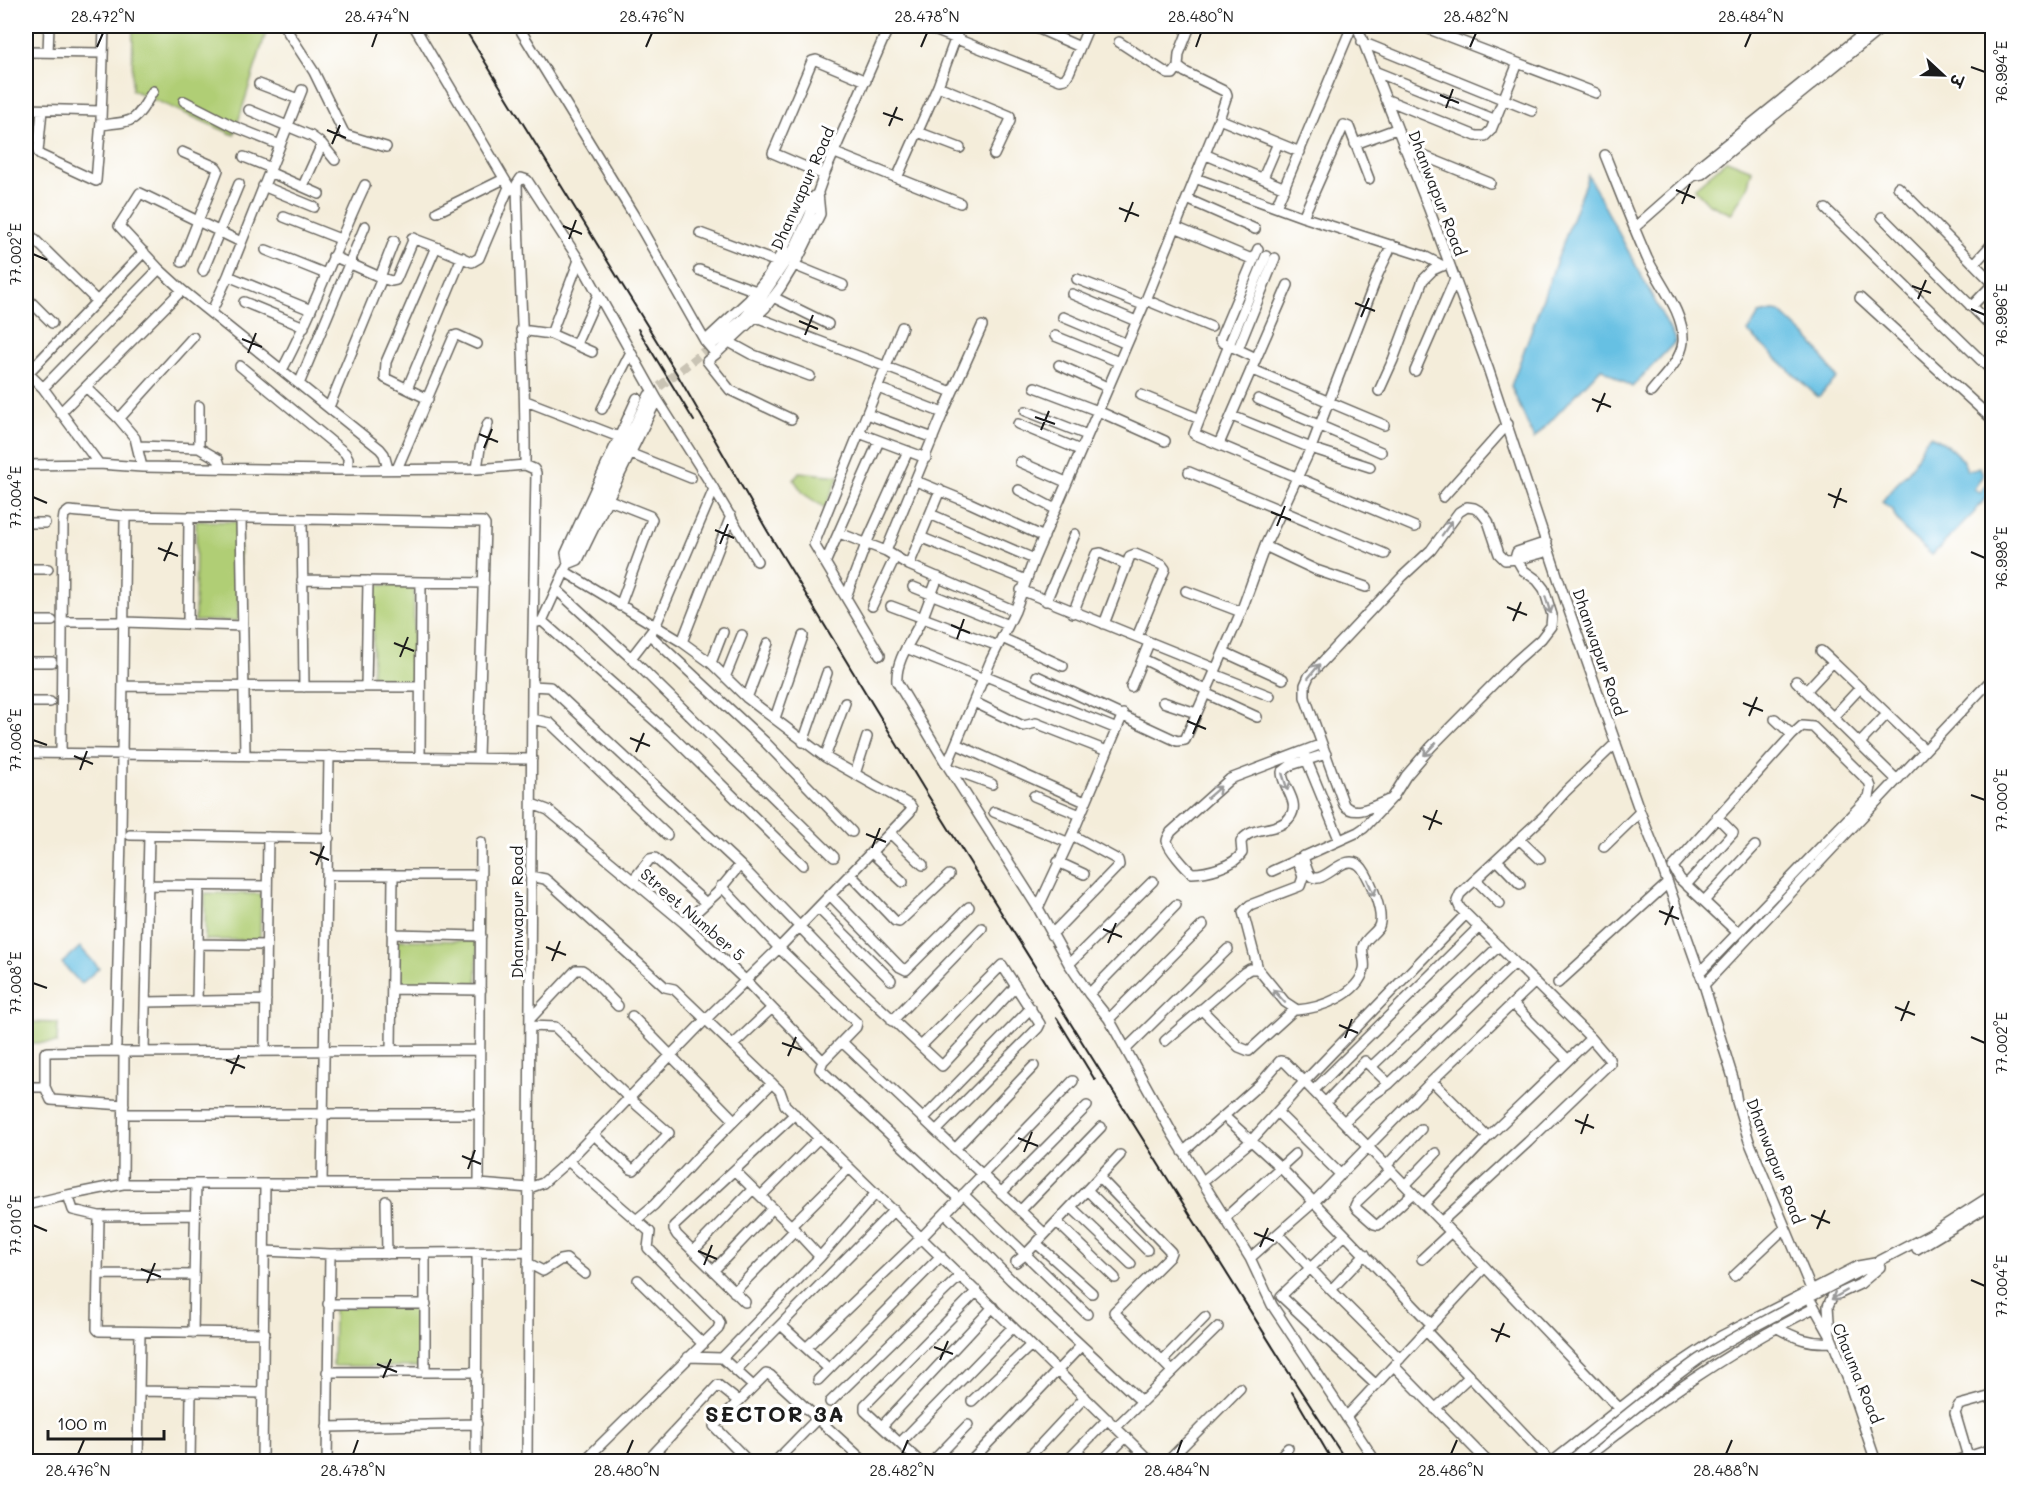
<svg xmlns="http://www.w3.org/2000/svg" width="2018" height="1487" font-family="Mali,'Playpen Sans Deva',sans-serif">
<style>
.green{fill:#b0ce74;stroke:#667548;stroke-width:1.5}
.water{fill:#66c0e3;stroke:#416e80;stroke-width:1.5}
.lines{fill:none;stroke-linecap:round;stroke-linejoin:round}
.minor-tunnel{stroke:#c9c3b4;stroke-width:9;stroke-dasharray:9 4.5;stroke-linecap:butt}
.minor-casing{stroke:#68655e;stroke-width:12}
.minor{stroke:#fff;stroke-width:9}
.rail{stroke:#1c1c1c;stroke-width:2}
.minor-bridge-casing{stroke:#68655e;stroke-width:12;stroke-linecap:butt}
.minor-bridge{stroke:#fff;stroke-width:9}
.oneway{stroke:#999}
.ticks{fill:none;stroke:#1c1c1c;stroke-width:2}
.labels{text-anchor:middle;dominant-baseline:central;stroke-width:6;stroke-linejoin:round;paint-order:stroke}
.street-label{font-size:16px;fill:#1c1c1c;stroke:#fff}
.district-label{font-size:22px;font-weight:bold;letter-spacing:1.5px;fill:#1c1c1c;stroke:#fff}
.neatline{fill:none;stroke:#1c1c1c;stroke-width:2}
.ticks-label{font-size:15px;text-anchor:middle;fill:#1c1c1c}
</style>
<rect width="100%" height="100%" fill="#fff"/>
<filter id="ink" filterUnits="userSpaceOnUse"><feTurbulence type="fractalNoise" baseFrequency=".0167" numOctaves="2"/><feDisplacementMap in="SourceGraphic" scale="12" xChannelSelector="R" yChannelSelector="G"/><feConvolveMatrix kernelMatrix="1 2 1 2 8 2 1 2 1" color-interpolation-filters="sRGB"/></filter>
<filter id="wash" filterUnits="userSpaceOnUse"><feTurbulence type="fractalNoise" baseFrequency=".008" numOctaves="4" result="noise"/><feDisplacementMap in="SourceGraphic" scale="24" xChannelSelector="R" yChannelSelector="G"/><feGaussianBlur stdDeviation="1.35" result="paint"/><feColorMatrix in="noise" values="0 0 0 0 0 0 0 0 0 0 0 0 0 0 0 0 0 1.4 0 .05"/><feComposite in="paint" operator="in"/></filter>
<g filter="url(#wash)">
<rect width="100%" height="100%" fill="#f4edda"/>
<path class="green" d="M133,26H268L234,135L132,90Z
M1727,160L1752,170L1747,188L1731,214L1709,204L1694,188Z
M799,472L839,476L825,508L804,494L794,480Z
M196,521L240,522L238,621H195Z
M374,585L414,586L413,682H372Z
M205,893L261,894L260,940H205Z
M397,940L477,941V986H396Z
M26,1022L58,1023L57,1043H26Z
M334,1307L419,1308L418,1367L333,1366Z"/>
<path class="water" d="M1588,175L1676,341L1632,387L1601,368L1534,439L1511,386Z
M1773,311L1780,312L1813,343L1837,378L1818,397L1748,332L1759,314Z
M1930,436C1945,442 1963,454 1967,471L1980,467L1983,475L1974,489L1980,493L1987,483L1992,488V495H1988L1974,513L1932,555L1907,533L1895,517L1893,510L1882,502C1891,488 1903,479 1913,465C1919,456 1921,442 1930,436Z
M80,947L99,968L81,984L62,963Z"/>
</g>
<g filter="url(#ink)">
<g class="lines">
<path class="minor-tunnel" d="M649,395L713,344"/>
<g class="minor-casing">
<path id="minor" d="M284,26L314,72L343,131L346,135L386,147
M414,26L511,190
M518,26L633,214L705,341
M924,26L1060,80L1065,79L1069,73L1089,26
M1032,26L1080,47
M1357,26L1429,209L1488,368L1567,605L1640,812L1661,864L1704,985L1733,1078L1737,1102L1749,1141L1811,1289
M1421,26L1596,93
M1119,42L1168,74H1173L1178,67
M1362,42L1532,111
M26,52L103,53
M48,52L49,26
M1374,71L1496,120
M259,84L298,99
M938,86L1010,116V121L994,155
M1385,99L1476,136H1485L1491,130L1518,63
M184,101L233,126L280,145
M26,109L101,111
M42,110L38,152L40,155L96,181L101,120L104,26
M249,110L311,136L322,144L335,160
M1219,119L1300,152
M101,125C137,121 134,123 153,91
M918,132L960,148
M1355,144L1396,129
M1404,148L1490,183
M182,152L216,167L218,170L182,262
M835,153L960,203
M1204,154L1285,188
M1605,155C1619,190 1632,224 1647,258C1659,283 1685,314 1683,342C1681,361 1662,378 1651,392
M244,157L271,168
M269,172L319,194
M824,175L773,153L812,61L816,60L866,81
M1693,176L1702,174L1884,26
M897,178L938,86L960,26
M1195,178L1303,217L1424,256L1443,266
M1263,178L1278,143
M263,186L314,207
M303,186L322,144
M1898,187L1992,282
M818,193L820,214L799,257L780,288L765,308L716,354L705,341L749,300L766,279L781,254L803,207Z
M1187,199L1255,229
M1276,207L1352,26
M1826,209L1992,371
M437,212L504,179
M284,217L340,239
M1303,217L1344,125L1349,127L1369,179
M1882,217L1992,327
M1175,227L1254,260
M1634,228L1693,176L1699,166L1873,26
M26,231L96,300
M700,233L777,262
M412,238L436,247
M241,242L140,193L119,226L159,269L182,290L380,449L384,454L388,469
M266,250L326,274
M1266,256L1229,345L1194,434L1415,527
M1975,263L1992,244
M794,265L843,285
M699,270L756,291
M203,271L239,184
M228,276L311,310
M380,277L394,241
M382,278L391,281L396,280L414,238
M1077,279L1143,305
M1072,294L1136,321
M26,297L52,323
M773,297L828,324
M1860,298L1992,419
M1146,300L1211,327
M244,302L304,327
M1971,307L1992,285
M211,313L228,276L302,90
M756,317L952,392
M1063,317L1127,344
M521,330L551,334L592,352
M551,334L579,260
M1055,336L1119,362
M729,342L751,354L810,376
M576,344L598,295
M713,344L744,318L760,300L794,249L809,217L824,175L889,26
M1238,349L1275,258
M716,354L707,361L730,390L791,419
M1256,358L1222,342L1220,339L1258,249
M1059,365L1107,387
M240,366L345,453L348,458V470
M1251,369L1384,425
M282,370C314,311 336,246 365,185
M26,371L43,388L99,464
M1415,371L1455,279
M28,373L144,252
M299,384L365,226
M1035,387L1098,411L1165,441
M43,388L159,269
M87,388L119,419L135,438L142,467
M878,388L943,413
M407,389L462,257
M1379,391L1393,360L1423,280L1433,270L1446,264
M1141,395L1200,419
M637,398L566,553L568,564L578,560L657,399
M428,399L385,378L386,362L436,247L472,262L479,258L509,187
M1258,399L1381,452
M526,401L619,437
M199,406V448L218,459L221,468
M329,407L382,278L333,256
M602,409L631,352
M1026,411L1087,435
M60,413L182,290
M867,414L933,438
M1232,416L1311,448L1370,467
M119,419L193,337
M1018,424L1080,450
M859,433L926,458
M1219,444L1288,285
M138,446L199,448
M629,453L691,478
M1020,462L1066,482
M26,465L99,464L142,467L335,470L477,469L525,465L534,469L536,473L532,686L527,1462
M525,465C526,372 519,278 517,184L521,178L527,180L579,260L657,399L714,489
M397,469L454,336L457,335L477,344
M477,469L480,448L488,423
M1189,472L1385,554
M916,481L970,503L1044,537
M1019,490L1055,509
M1443,497L1508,424
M607,499L650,516L652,519L620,606
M930,514L1034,559
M241,519L245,755
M302,519L304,687
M26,523H45
M839,533L886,551L909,565L1015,611
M920,537L1026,580
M1265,546L1316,570L1366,587
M886,551L943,413L982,326
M1516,558V555L1517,552L1547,542
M826,561L879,441
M909,565L940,490
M26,569H48
M938,577C933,590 928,604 923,617C914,637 895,659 897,682L947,765L1038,908L1069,964L1089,994L1109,1019L1172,1133L1250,1258L1272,1305L1376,1462
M302,580L484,583
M913,587L1008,625
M557,590L631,658L834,857
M1021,590L1216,669
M1186,591L1241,612
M846,597L866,544L908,451
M1046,601L1075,534
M872,606L895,557
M891,606L998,646
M1073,613L1096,554L1101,553L1127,565
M26,621H52
M542,621L672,736L803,865
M62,622H124L243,626
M538,622L542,621L568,564L649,395
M188,624L189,518
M1104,624L1130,556L1135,554L1162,565L1165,569L1137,637
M650,635L764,741L852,832
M1002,638L1063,666
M682,642L731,516
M906,648L984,679
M1821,651L1833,662
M1224,652L1283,679
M880,655L814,544L902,327
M631,658L655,627L714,489L757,561
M1143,659L1206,690
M26,662H52
M711,663L723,632
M1214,674L1270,696
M726,675L742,635
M986,676L1117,729
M1037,676L1177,741L1185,740L1241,612L1265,546L1311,448L1378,274L1392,245
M1796,681L1806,691
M123,686L420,687
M532,686L550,687L740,865L858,987L942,1066L1016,986
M366,687L368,581
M1131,687L1149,643
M1205,693L1257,717
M747,698L768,643
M26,702H50
M974,702L1023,726L1036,723L1107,751
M1163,702L1196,713
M1833,717L1860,688
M775,718L803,636
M533,719L550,723L667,835
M803,742L827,673
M1860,743L1887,714
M956,744L1085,802
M1322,744L1230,779L1171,832C1170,834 1167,838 1167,841C1168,848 1186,869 1192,873C1207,873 1234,866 1242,853L1241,842C1249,825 1279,833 1290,817C1301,802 1282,787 1282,772L1291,765L1326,754
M26,753L532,759
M61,754L63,522L64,515L69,511L125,516L483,522L485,525L478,757
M1305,756L1339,839
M420,757L421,582
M825,757L845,703
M947,765L991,660L1015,611L1034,559L1146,300L1219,119L1227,95L1226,92L1185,72L1178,67L1179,54L1190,26
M949,768L992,784
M855,774L867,737
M1897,780L1806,691L1833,662L1925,750
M1034,796L1080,815
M1389,800C1375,805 1355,818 1344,805L1305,697V685L1309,676L1403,576L1431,550L1459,512L1467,507L1474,508L1481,512L1488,521L1499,554L1505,560L1520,559L1549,551
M532,804L548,810L684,923L745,980L823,1061
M994,812L1067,842
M890,833L923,865
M130,835L329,838
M1519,839L1540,859
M1604,847L1640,812
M871,852L903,882
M1297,859L1303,877L1300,886L1250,905L1243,912L1258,969L1285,1002L1297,1010C1321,1008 1358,995 1364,969C1366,961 1361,954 1363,946C1366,938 1373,935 1378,928C1386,916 1370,879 1362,868C1346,848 1325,885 1312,877C1307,874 1305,862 1303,856
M1497,860L1520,884
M1058,862L1084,874
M1272,871L1358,832L1364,828L1393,797L1406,776L1431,747L1515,662L1541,639L1551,626L1552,615L1544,589L1537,580L1523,570L1516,558
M850,874L895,921L899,922L949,875
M327,875H481
M530,876L545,879L550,883L665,987L674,989L780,1091L785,1105L1151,1462
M633,880L650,859L655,858L706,903
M1476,880L1500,904
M148,885L267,886
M1686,885L1733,833L1717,817
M721,886L779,948L857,1023L856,1027L823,1061L820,1069L959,1199
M830,895L900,967L906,970L969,907
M1704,901L1755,846
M818,908L891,980
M1038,908L1072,835L1123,714
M684,923L717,893L740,865
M1738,933L1680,879L1673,867L1792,735L1775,719
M392,934L481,936
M1051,935L1119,865L1118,860L1072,835
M198,944L266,945
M1069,964L1153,881
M1699,973L1869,797L1871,787L1869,782L1813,727L1802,726L1792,735
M1558,983L1668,883
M1704,985L1992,679
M392,989L481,990
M1089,994L1176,905
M145,1002L266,1000
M197,1002L199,886
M1513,1004L1568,1060
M1201,1009L1239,1047L1249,1051L1294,1010
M632,1016L734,1120
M531,1018L576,970H582L585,972L618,1006
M1109,1019L1203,925
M892,1021L982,928
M530,1026L555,1027L629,1098L669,1133L634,1170L631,1169L594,1135
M1165,1041L1245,972L1250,969H1258
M842,1042L1045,1234
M116,1045L121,836L125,516
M733,1045L772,1008
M921,1046L1002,965L1040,1024L1038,1028L936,1131
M1126,1049L1228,949
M391,1050L393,875
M265,1051L268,837
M144,1052L149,836
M1372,1066L1499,946
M1432,1081L1488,1137
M26,1087H45
M1313,1091L1479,927
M1325,1103L1365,1061L1389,1084
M124,1105L51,1100L45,1087V1053L48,1052L117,1051L124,1052L480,1050
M1278,1113L1341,1175
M124,1114H480
M1225,1117L1280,1167L1432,1325
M923,1119L1031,1008
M1344,1122L1370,1097L1389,1084L1515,963
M955,1149L1034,1066
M1183,1152L1260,1084L1280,1061L1285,1062L1485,1267L1620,1409
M568,1161L650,1232L648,1248L718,1319L720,1323L718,1329L583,1462
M1386,1166L1421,1129
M1391,1170L1357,1202L1355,1206L1357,1209L1374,1224L1378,1225L1413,1193
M735,1171L795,1230L820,1257
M1099,1177L1171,1252L1169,1257L1114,1312L1172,1371
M1203,1181L1250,1142L1304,1082L1466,914
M123,1184L124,1052
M322,1184L329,756
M479,1184L481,842
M1405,1185L1436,1153
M1087,1190L1147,1250
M1001,1193L1087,1106
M963,1194L1087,1314
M68,1195L73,1210L99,1216L195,1215
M761,1196L819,1138
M386,1201L387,1254
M1424,1204L1488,1137L1591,1038
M26,1205L68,1195L123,1184H479L529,1188L543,1183L568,1161L706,1019L779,948L910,812L912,808L910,805L825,757L747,698L711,663L682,642L564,571
M1071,1207L1131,1264
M1020,1211L1101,1127
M945,1213L1011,1280L1141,1401
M99,1216L97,1329L99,1331L265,1333
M1225,1218L1295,1154
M636,1220L654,1205L698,1157L772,1083
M1057,1222L1115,1278
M1441,1222L1528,1142L1610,1063L1609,1059L1591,1038L1460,908L1457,901L1460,894L1544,816L1564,793L1616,743
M791,1226L849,1168
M1278,1234L1331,1290L1400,1359
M1345,1235L1281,1296L1376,1385
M1036,1243L1092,1293
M1917,1249L1992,1204
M265,1251L330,1254L528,1252
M693,1251L753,1189
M1250,1258L1314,1202L1432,1081L1535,982
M1422,1259L1451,1232
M1016,1262L1026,1254L1120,1155
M528,1263L543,1271L560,1260L566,1259L585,1274
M714,1270L773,1208
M98,1274L194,1275
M1734,1276L1785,1228
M638,1280L703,1344
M1331,1290L1365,1254
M734,1292L795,1230
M745,1302L677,1235L674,1230V1226L795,1114
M1812,1303L1830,1335L1849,1382L1876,1462
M328,1304H426
M1791,1307L1931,1234L1992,1195
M781,1325L829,1369
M1776,1327C1795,1338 1810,1344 1832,1342
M1426,1331L1551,1462
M193,1333L196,1184
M1830,1335L1828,1306L1832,1297L1860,1284L1880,1267
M806,1348L922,1237L1073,1081
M688,1357L722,1358L753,1386
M722,1358L820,1257L876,1193
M1162,1361L1205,1317
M1395,1367L1488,1462
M736,1370L894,1210
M327,1372H477
M425,1372V1254
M818,1380L941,1256
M139,1391L262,1393
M972,1401L1031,1345
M830,1402L961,1275
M1435,1409L1470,1376
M1346,1417L1485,1267
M882,1426L993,1307
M327,1427L477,1424
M1116,1427L1218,1327
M900,1443L1013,1327
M1029,1457L1085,1397
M1968,1457L1955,1413L1959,1405L1992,1396
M138,1462L140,1332
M190,1462L191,1392
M262,1462L265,1184
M327,1462L330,1254
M476,1462L477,1254
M646,1462L718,1385L738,1401
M749,1462L714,1426L766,1374L770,1375L865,1462
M775,1462L817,1419
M920,1462L865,1411V1405L977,1291
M932,1462L968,1425
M970,1462L1081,1346
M1066,1462L1108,1419
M1101,1462L1126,1437
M1167,1462L1240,1388
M1275,1462L1288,1448
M1552,1462L1658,1378L1721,1336L1858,1266L1875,1263
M1581,1462C1655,1403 1730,1350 1814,1308
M1952,1462L1992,1449"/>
</g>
<use href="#minor" class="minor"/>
<path class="rail" d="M463,26L677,374L768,532L924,789L1289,1373L1347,1462
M638,329L694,421
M1057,1018L1095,1080
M1292,1392L1333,1462"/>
<g class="minor-bridge-casing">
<path id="minor-bridge" d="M1569,1462C1612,1427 1654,1391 1699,1359C1729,1339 1760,1324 1791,1307"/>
</g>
<use href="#minor-bridge" class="minor-bridge"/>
</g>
<defs><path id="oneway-shaft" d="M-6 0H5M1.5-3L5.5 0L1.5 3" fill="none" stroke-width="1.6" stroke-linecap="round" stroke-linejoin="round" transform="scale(1.5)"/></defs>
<g class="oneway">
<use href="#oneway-shaft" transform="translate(1447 528) rotate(-55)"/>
<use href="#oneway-shaft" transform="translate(1548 605) rotate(73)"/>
<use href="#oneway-shaft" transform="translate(1314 671) rotate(-51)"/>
<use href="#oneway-shaft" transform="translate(1430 749) rotate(133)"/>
<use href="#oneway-shaft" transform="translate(1285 782) rotate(72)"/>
<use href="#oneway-shaft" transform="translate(1214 792) rotate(-41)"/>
<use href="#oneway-shaft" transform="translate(1371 888) rotate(67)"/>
<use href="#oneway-shaft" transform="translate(1279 996) rotate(-132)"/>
<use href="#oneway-shaft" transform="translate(1839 1295) rotate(150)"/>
</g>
</g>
<path class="ticks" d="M97,47L103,33M372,47L377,33M646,47L652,33M921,47L927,33M1196,47L1201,33M1470,47L1476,33M1745,47L1751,33M1971,67L1985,72M1440,95L1459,103M1446,108L1453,89M883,113L903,120M889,126L897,107M327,130L346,138M332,144L340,125M1676,190L1695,198M1682,204L1690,184M1119,208L1139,216M1125,222L1133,202M563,226L582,234M569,239L576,220M33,254L47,260M1912,286L1931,293M1918,299L1926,280M1355,303L1375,311M1971,309L1985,315M1361,317L1369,298M799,321L818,329M805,335L813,315M242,339L262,347M248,353L256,333M1592,399L1611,407M1597,412L1605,393M1035,417L1055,424M1041,430L1049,411M479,434L498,442M484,448L492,429M1828,494L1847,502M33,497L47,503M1834,508L1841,488M1271,512L1291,520M1277,526L1285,506M715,530L734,538M720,544L728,524M158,548L178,556M1971,552L1985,558M164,561L172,542M1507,607L1527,615M1513,621L1521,602M951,625L970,633M957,639L964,619M394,643L414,651M400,657L408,637M1743,703L1763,711M1749,716L1757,697M1187,721L1206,729M1193,734L1201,715M630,738L650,746M33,740L47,745M636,752L644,733M74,756L93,764M80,770L87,751M1971,795L1985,800M1423,816L1442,824M1429,830L1437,810M866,834L886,842M872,848L880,828M310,852L329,860M316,865L324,846M1659,911L1679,919M1665,925L1673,906M1103,929L1122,937M1108,943L1116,923M546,947L566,955M552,961L560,941M33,983L47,988M1895,1007L1915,1015M1901,1021L1909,1001M1339,1025L1358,1033M1971,1037L1985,1043M1345,1038L1352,1019M782,1043L802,1050M788,1056L796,1037M226,1060L245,1068M231,1074L239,1055M1575,1120L1594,1128M1581,1134L1588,1114M1018,1138L1038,1146M1024,1152L1032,1132M462,1156L481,1164M468,1169L475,1150M1811,1215L1830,1223M33,1225L47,1231M1817,1229L1825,1210M1254,1233L1274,1241M1260,1247L1268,1228M698,1251L717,1259M704,1265L712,1245M141,1269L161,1277M1971,1280L1985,1286M147,1283L155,1263M1491,1329L1510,1337M1496,1342L1504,1323M934,1347L953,1354M940,1360L948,1341M377,1364L397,1372M383,1378L391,1359M78,1454L84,1440M353,1454L358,1440M627,1454L633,1440M902,1454L908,1440M1177,1454L1182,1440M1451,1454L1457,1440M1726,1454L1732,1440"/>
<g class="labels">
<g class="street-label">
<text transform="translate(802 188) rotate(-66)">Dhanwapur Road</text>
<text transform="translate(1438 193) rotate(69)">Dhanwapur Road</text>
<text transform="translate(1600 652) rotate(71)">Dhanwapur Road</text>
<text transform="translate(516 912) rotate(-90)">Dhanwapur Road</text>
<text transform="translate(693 914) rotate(41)">Street Number 5</text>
<text transform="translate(1776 1161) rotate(69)">Dhanwapur Road</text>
<text transform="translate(1858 1373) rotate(68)">Chauma Road</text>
</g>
<g class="district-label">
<text x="775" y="1413">SECTOR 3A</text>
</g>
</g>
<rect width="2018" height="1487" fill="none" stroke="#fff" stroke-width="66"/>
<g transform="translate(1943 75) rotate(112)" stroke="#ffffff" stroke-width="4.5" paint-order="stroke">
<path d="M0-4.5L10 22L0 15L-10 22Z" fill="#1c1c1c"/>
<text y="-9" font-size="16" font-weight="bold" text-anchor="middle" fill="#1c1c1c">उ</text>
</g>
<path d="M48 1430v9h116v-9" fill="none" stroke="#1c1c1c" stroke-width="3"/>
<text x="57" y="1430" font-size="18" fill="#1c1c1c" stroke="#ffffff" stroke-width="4.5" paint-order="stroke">100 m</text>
<rect x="33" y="33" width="1952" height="1421" class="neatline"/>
<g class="ticks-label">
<text x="103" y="22">28.472°N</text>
<text x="377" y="22">28.474°N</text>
<text x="652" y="22">28.476°N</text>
<text x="927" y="22">28.478°N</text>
<text x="1201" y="22">28.480°N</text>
<text x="1476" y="22">28.482°N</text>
<text x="1751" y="22">28.484°N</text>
<text transform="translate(2002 72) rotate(-90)" y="5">76.994°E</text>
<text transform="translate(16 254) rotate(-90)" y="5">77.002°E</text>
<text transform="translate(2002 315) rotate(-90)" y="5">76.996°E</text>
<text transform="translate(16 497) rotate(-90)" y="5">77.004°E</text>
<text transform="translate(2002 558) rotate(-90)" y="5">76.998°E</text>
<text transform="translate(16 740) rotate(-90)" y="5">77.006°E</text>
<text transform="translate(2002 800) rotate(-90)" y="5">77.000°E</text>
<text transform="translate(16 983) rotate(-90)" y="5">77.008°E</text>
<text transform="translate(2002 1043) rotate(-90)" y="5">77.002°E</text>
<text transform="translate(16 1225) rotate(-90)" y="5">77.010°E</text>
<text transform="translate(2002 1286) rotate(-90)" y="5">77.004°E</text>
<text x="78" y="1476">28.476°N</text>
<text x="353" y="1476">28.478°N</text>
<text x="627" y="1476">28.480°N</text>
<text x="902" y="1476">28.482°N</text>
<text x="1177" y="1476">28.484°N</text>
<text x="1451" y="1476">28.486°N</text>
<text x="1726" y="1476">28.488°N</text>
</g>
</svg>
